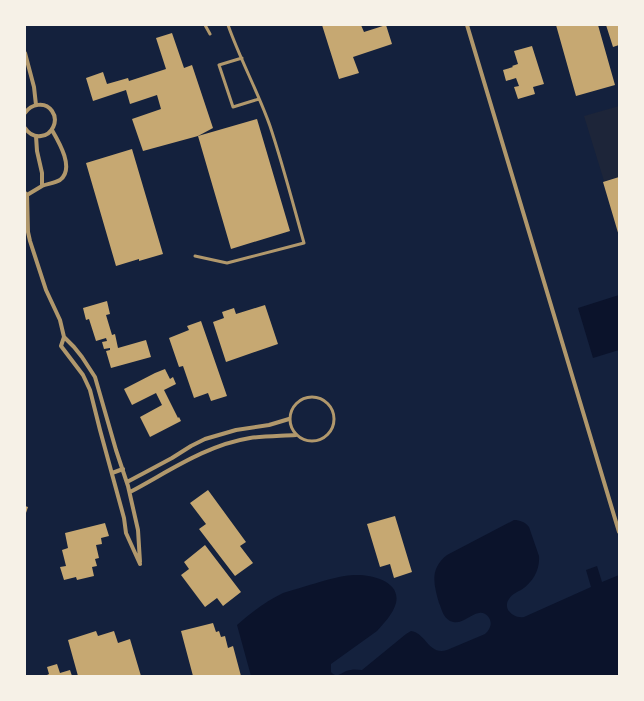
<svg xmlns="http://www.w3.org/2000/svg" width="644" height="701" font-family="'DejaVu Sans',sans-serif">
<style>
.green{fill:#1d2539}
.water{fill:#0b132b}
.building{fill:#c6a872}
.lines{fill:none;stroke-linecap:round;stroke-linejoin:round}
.service{stroke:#b1986c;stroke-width:3}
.minor{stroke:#b1986c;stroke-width:4}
</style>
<rect width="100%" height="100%" fill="#14213d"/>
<path class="green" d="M619,106V177L604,181L584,116Z"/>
<path class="water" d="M619,295V350L593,358L578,308Z
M514,520C520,520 525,522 529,527L539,556C540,570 533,582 521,590C517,592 512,594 509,599C502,609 514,619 524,617L591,587L586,570L597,566L602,582L619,575V676H251L237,625C251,613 266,601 283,593C289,591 297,589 303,587C320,582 337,576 354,575C371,574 401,581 396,603C393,614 384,623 377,631L331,664V672C338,680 343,670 351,670C355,669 358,670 362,670L406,634L411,631C426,633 429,656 447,650L485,634C487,632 489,630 490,627C493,620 486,611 479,613C468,615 462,626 450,621C443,617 442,610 439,603C434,585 429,569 447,555Z"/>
<path class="building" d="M322,25H361L364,32L386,25L392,44L353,57L359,73L339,79Z
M556,25H598L615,85L576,96Z
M606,25H619V45L613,47Z
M172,33L184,68L192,65L213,128L198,136L143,151L132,119L161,109L157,95L130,104L126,90L93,101L86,78L103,72L107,84L128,78L129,81L166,69L156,38Z
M532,46L544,84L533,87L535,94L518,99L514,87L519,86L516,78L506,81L503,70L513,67L512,66L518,64L514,51Z
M257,119L290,231L231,249L198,136Z
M132,149L163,254L139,261V259L116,266L86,163Z
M619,177V236L603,182Z
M107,301L110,314L106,315L112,335L115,334L118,348L146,340L151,357L111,368L106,351L110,350V348L104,349L102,342L107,341L106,338L96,341L89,319L86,320L83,308Z
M265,305L278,344L226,362L213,322L224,318L222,312L234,308L236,314Z
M201,321L227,396L211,401L208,393L194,398L183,366L179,367L169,338L189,330L187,326Z
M165,369L170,379L173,377L176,384L164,390L178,418L179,417L181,421L150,437L140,417L162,405L156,393L132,405L124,389L155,373Z
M208,490L246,542L240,546L253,563L235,576L199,529L206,524L190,503Z
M25,506L28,507L25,516Z
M395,516L412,572L394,578L390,564L380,567L367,524Z
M105,523L109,536L101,538L102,544L96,545L99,558L95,559L97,566L92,567L94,576L77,580L76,577L64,580L60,567L66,566L62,550L68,548L65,533Z
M205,545L241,592L223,606L217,598L205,607L181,575L189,569L184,562Z
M213,623L216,632L219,631L221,637L225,636L228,648L233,646L241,676H193L181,631Z
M96,631L98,636L114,631L118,643L130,639L141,676H78L68,640Z
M57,664L60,673L70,670L72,676H45L49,674L47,667Z"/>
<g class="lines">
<path class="service" d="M205,25L210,34
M242,58L219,65L233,107L259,99
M195,256L227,263L304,243C293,204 283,165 270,126C258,92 240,59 228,25
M290 419a22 22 0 1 1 44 0a22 22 0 1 1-44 0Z"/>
<path class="minor" d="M467,25L619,532
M25,53L34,87L36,105
M25,113C31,104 45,101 52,111C59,121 52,135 41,136C34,137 29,134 25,128
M42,186C47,184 55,183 60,180C75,169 59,142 52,130
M25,193L27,195L28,232L30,241L46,290L60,320L64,337L61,346L83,375L90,390L100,430L124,518L126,533L140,564
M27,195L42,186V173L37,151L36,136
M64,337L74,347L82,357L95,377L116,450L128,486L138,530L140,562
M112,473L123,469
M127,482L144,473L172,458L191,446L205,439L236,430L269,425L289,419
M130,492C168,472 206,445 250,438C265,436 281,436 296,435"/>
</g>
<rect width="644" height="701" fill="none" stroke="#f6f1e7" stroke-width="52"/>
</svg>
